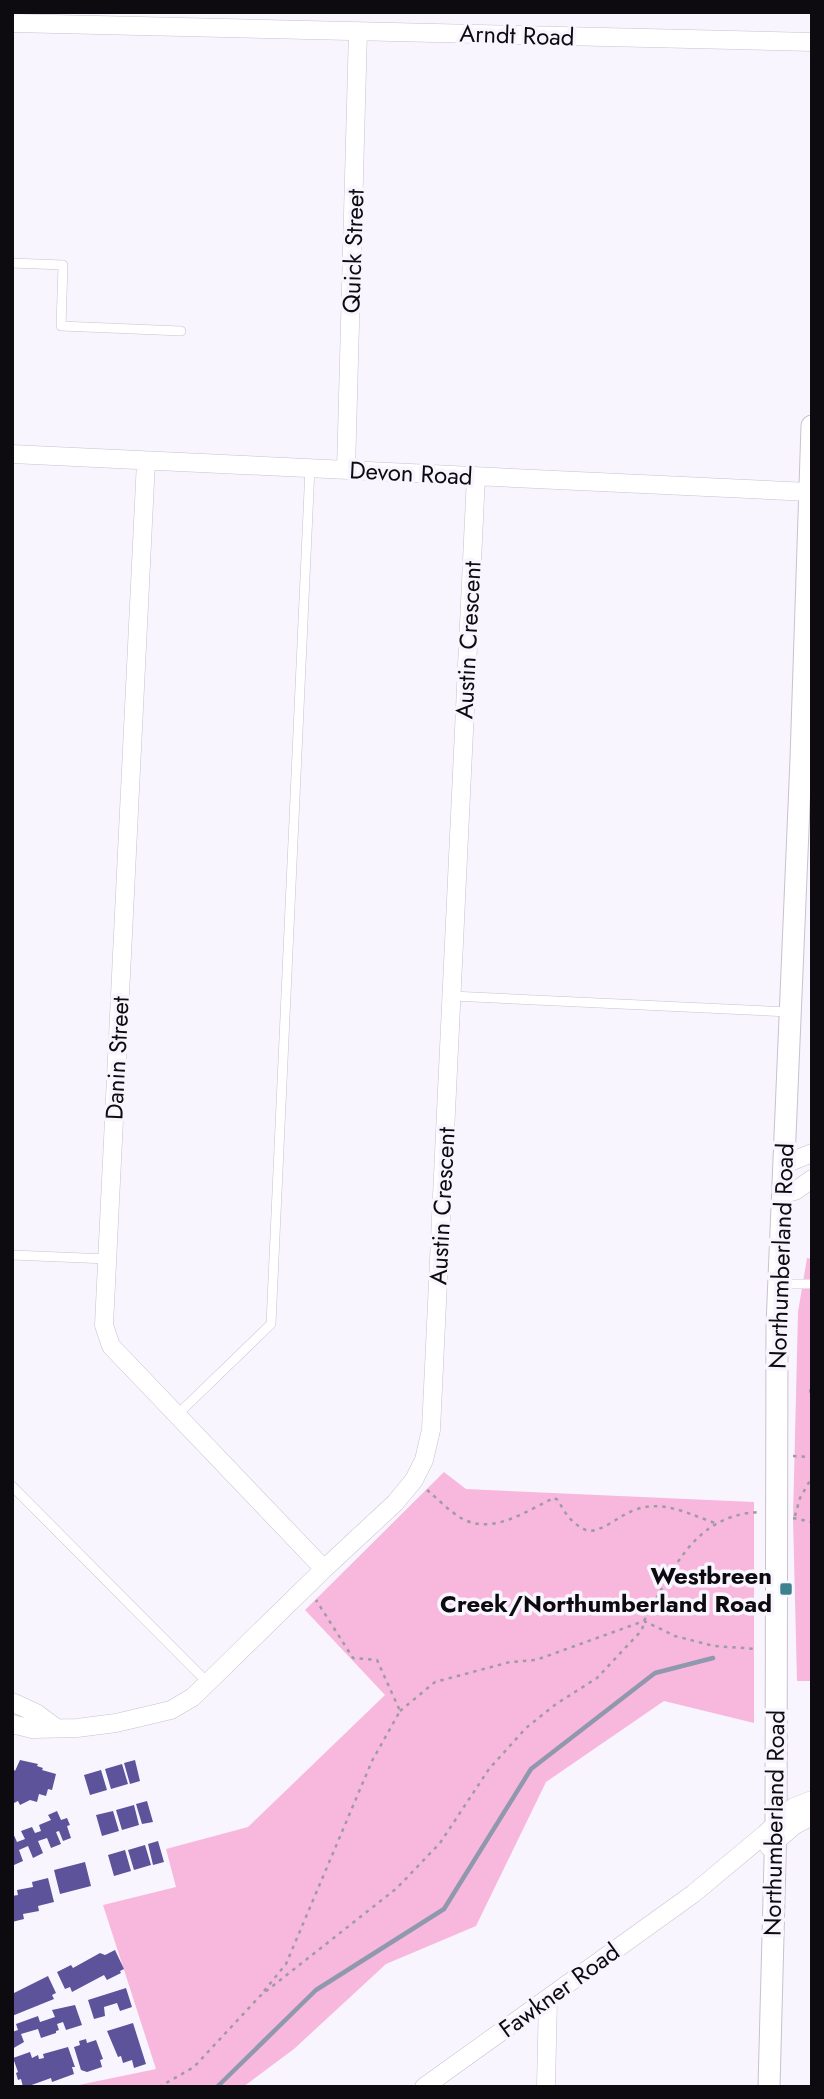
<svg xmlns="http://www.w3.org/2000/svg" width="824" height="2099" font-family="Jost,sans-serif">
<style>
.green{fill:#f8b8dd}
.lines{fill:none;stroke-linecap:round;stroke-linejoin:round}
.stream{stroke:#9098ae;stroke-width:4.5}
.building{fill:#5c539a}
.service-casing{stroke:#c8c1cf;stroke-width:10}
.minor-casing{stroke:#c8c1cf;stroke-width:19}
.tertiary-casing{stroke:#c8c1cf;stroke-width:23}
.path{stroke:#9f9ba3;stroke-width:2.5;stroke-dasharray:3.5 5;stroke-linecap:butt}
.service{stroke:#fff;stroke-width:9}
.minor{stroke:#fff;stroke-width:18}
.tertiary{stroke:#fff;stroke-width:21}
.poi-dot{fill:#3d818f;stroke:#f9f5fe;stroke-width:2.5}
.labels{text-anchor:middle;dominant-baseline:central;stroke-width:7;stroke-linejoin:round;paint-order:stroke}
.street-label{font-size:24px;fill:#0d0b10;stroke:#f9f5fe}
.poi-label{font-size:24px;font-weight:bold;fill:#0d0b10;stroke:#f9f5fe;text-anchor:end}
</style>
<rect width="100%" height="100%" fill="#f9f5fe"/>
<path class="green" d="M807,1258L812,1259V1681H797L793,1518L798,1312Z
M444,1472L466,1489L754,1502V1723L664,1701L546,1782L476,1926L386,1964L294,2049L243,2087H69L156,2069L103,1905L176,1887L166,1849L248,1827L385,1695L305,1610Z"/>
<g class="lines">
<path class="stream" d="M217,2087L316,1990L444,1909L531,1769L655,1673L713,1658"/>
</g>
<path class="building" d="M20,1760L38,1764L37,1766L43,1768L42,1770L56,1774L52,1790L48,1789L46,1796L39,1794L37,1802L30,1800L20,1805L18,1801L14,1803L12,1800V1767L15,1771Z
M135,1760L140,1781L130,1784L124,1763Z
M122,1764L128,1784L111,1789L105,1769Z
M101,1770L107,1790L90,1795L84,1775Z
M147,1801L153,1822L142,1824L136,1804Z
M134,1805L139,1825L122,1830L116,1810Z
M57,1811L61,1820L67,1818L70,1825L67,1826L71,1838L63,1841L59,1831L56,1832L61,1844L51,1848L47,1838L38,1841L43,1853L33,1858L28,1846L19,1850L23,1861L14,1865L12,1863V1831L17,1842L25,1839L21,1831L32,1827L35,1833L41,1831L39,1825L51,1820L48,1815Z
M113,1811L119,1831L102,1836L96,1815Z
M158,1841L164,1862L153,1865L148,1844Z
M145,1845L151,1865L134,1870L128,1850Z
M125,1850L131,1871L114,1876L108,1855Z
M85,1862L91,1886L60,1894L54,1870Z
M48,1878L54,1902L38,1906L39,1911L23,1914L24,1919L12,1922V1896L18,1895L17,1890L33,1887L32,1882Z
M115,1950L124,1969L120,1971L121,1973L107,1980L104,1975L72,1992L70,1987L65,1989L57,1972L71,1965L73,1968L100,1953L105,1955Z
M48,1976L56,1993L52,1995L54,1999L12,2016V1994Z
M126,1988L132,2007L120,2011L117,2003L104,2007L105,2016L94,2019L88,2000Z
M75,2005L82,2025L66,2030L63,2022L57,2024L59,2030L56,2031V2033L41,2038L38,2029L21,2034L24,2042L12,2049V2032L18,2030L16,2024L38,2016L40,2022L55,2017L52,2010Z
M133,2023L146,2064L134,2068L132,2060L123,2063L121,2056L118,2057L107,2031Z
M86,2039L87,2043L96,2040L103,2059L100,2060L102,2067L87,2072L81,2070L74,2047L80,2045L79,2041Z
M68,2047L75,2067H72L74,2074L52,2082L51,2078L26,2087H23L21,2079L18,2080L16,2073L18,2072L13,2058L30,2052L32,2058L38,2055L39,2059L44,2058L43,2054Z"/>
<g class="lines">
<g class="service-casing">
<path id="service" d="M12,263L63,265L61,326L181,331
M452,996L790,1012
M12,1255L108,1259
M779,1284H812
M177,1415L271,1324L310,468
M12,1486L208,1683"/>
</g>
<g class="minor-casing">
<path id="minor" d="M12,23L812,42
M12,454L809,492
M146,461L104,1325L111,1346L324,1569
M346,470L358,31
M783,1165L812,1153
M782,1192L795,1191L812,1179
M12,1702L36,1713L55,1727
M12,1724L32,1729L77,1728L116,1723L171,1710L193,1697L324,1569L395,1503L414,1480L424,1460L431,1430L476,476
M769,1847L795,1825L812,1816
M424,2087L693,1894L765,1834L794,1807L812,1800
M546,2087L548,1998"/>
</g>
<g class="tertiary-casing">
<path id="tertiary" d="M769,2087L776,1823L777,1325L801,759L812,426"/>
</g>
<path class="path" d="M812,1381L810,1389L812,1403
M793,1456L812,1457
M427,1490C438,1499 449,1511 461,1518C492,1536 526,1511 554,1498L558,1500C565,1514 573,1525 588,1531C601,1531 613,1521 624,1515C657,1496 683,1512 715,1523
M795,1516L800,1498L812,1477
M793,1518L812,1522
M400,1711L435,1682L510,1662L536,1660L644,1621L675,1636L714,1646L757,1649
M264,1991L286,1964L372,1761L400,1711L377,1660L353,1658L316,1600
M159,2087L194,2067L260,1996L397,1888L440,1843L489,1769L526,1728L556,1704L597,1678L642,1630L644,1621C672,1572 693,1515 759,1512"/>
<use href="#service" class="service"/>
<use href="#minor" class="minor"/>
<use href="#tertiary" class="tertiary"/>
</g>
<rect class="poi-dot" x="779" y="1582" width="14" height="14" rx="3.5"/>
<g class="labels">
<g class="street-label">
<text transform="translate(517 35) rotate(2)">Arndt Road</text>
<text transform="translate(353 251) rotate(-88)">Quick Street</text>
<text transform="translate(411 473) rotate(3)">Devon Road</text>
<text transform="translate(468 640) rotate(-87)">Austin Crescent</text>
<text transform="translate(117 1058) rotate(-87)">Danin Street</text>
<text transform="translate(442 1206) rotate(-87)">Austin Crescent</text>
<text transform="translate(781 1256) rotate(-88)">Northumberland Road</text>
<text transform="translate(774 1823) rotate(-89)">Northumberland Road</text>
<text transform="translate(559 1990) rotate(-36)">Fawkner Road</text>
</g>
<g class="poi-label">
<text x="772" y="1575">Westbreen<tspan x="772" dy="28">Creek/Northumberland Road</tspan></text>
</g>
</g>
<rect width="824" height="2099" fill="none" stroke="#0d0b10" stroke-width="28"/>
</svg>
